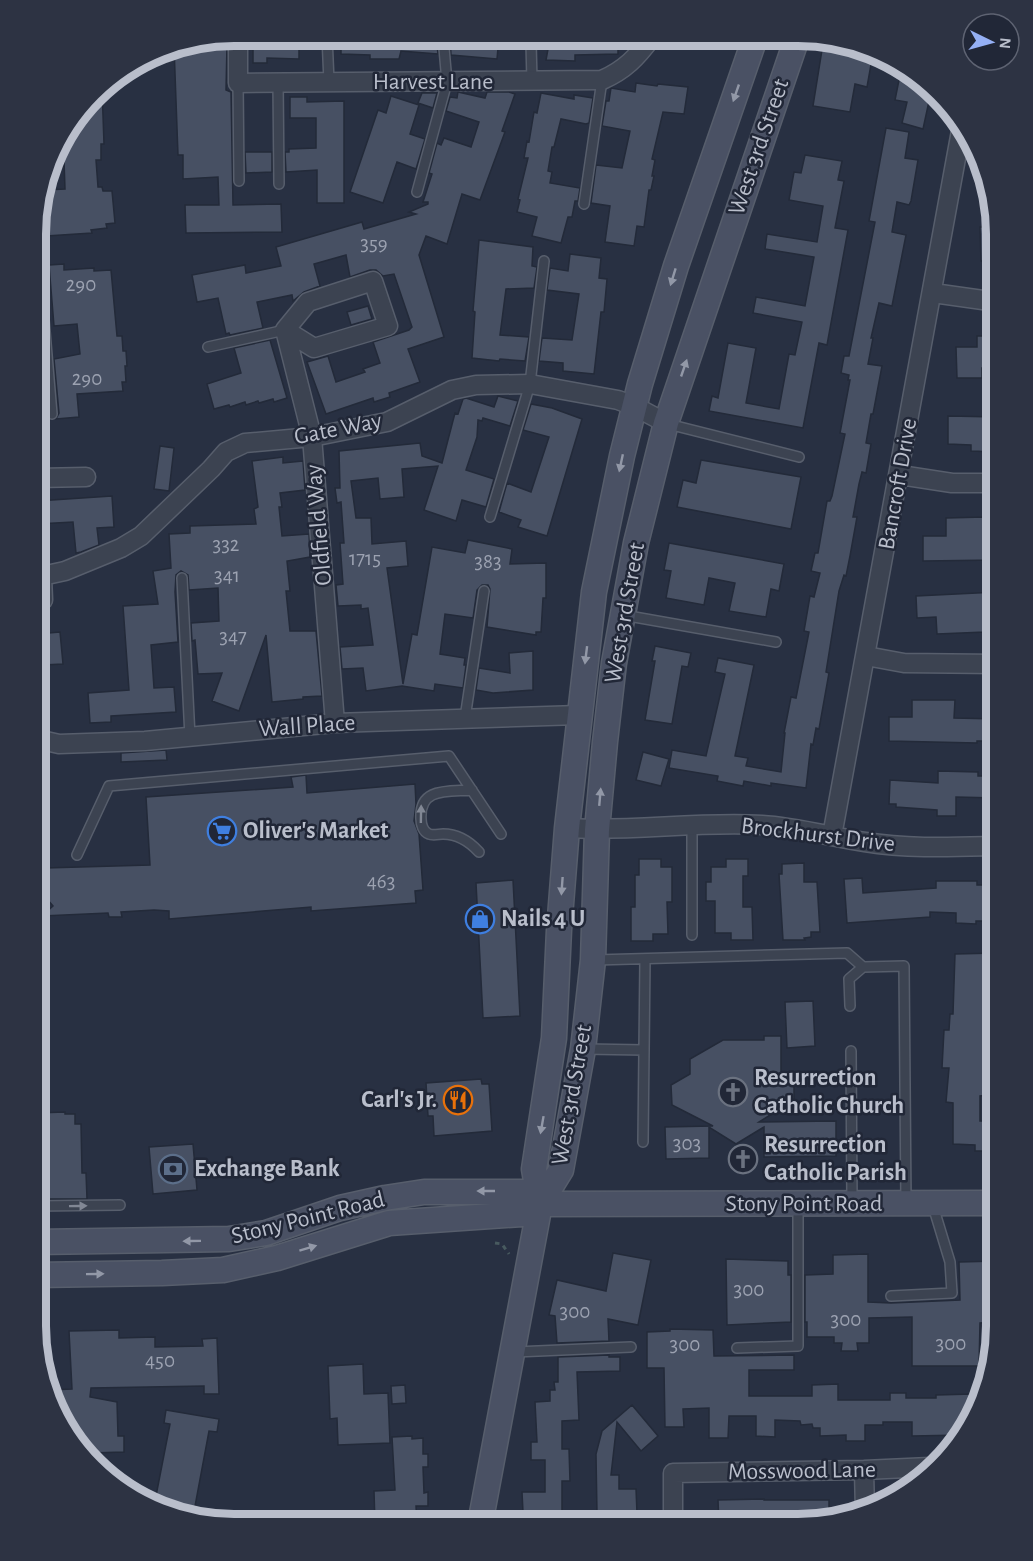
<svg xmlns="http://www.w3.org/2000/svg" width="1033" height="1561" font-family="'Alegreya Sans',sans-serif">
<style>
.building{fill:#475063;stroke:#232a39;stroke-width:1.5}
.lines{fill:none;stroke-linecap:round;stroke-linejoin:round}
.service-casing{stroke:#575e6c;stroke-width:12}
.minor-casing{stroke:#575e6c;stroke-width:21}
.secondary-casing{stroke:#575e6c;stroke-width:27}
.path{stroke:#485a5f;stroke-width:3;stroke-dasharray:4.5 4.5;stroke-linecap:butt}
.service{stroke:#3c4351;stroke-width:9}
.minor{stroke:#3c4351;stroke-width:18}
.secondary{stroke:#4a5164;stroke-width:24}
.oneway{fill:#9298a7}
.oneway2{fill:#818794}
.labels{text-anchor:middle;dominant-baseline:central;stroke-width:5;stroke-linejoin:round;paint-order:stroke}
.number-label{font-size:21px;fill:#9ca2b1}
.street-label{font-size:24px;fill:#b9becb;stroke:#212737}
.poi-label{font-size:24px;font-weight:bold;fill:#b9becb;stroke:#212737;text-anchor:start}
.rim{fill:none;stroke:#b9becb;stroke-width:8}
</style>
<rect width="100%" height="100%" fill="#283042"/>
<path class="building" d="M253,36H298V40H299V59L267,58V63H253Z
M341,36L436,37L438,54L401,51L399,59H370V55L341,54Z
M450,37H499L497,59L451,55Z
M587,37H618V54L575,55V61L546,60L548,49L579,47L587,43Z
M192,43L227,45L226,90L231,92L233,205L281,204L282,232L186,233L185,205H219L218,177L183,179V155H178L174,46Z
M822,50L872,59L867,87L855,84L850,112L813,106Z
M901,70L920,77L931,92L923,129L902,123L907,102L895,100Z
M636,83L657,86L658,84L688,87L684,114L663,112L652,159L655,160L652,176H654L651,190H649L644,227L637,226L634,246L605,242L610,206L591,203L596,165L622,168L630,131L602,126L606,101H609L611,88L635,92Z
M102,87L104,144H101V160H96L98,187H102L103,191H112L115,223L106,224L107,228L91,230L92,233L46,236L42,195L44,190L65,189L64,160L59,161L58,147L62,136Z
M458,92L485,98L487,92H509L515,94L502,131L505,132L480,200L462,194L447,244L426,236L419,255L444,337L408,349L420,382L389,393L390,397L374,402L373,398L326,414L307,362L328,356L336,382L365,372L363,369L380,363L373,342L409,330L412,327L394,274L383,276L376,270H370L350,277L346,255L314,264L320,286L304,292L293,301L292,295L257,302L263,328L230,335L229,333L226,334L218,298L197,302L192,275L245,265L246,273L281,266L276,247L362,222L364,229L416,214L409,212L428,204V202H423L432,174L429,173L437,143L441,145L444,138L471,147L479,122L446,111L450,97L457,98Z
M422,93H437L433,108L418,103Z
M541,93L574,99V95L593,98L589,123L586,124L561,119L554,147H552L548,171L552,172L550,183L580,188L578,201H575L572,217H568L561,243L532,236L537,217L517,212L520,200L518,199L528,158H524L527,141L529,142L534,112L537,113Z
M391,96L419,105L410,134L425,139L416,169L397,162L383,203L350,192L378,110L386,113Z
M290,97H307V102L344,101V203H317V170L286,172L285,152H289V149L316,148V118H290Z
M886,128L909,132L905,158L918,160L911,201L909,205L897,202L892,232L906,235L892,306L879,303L871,338H873L868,364L882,366L873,414H871L866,443L871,444L866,473L862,472L859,484L853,517H857L850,556L846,576L844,575L839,591L826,672L829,673L819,729L816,728L813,745L811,744L806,788L771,783V786L744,781L743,786L717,781L718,776L669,768L672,750L706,756L725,674L715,672L718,658L754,665L735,756L748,758L746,766L781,772L785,733H784L791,697L796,698L809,632L804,631L810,596L814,597L820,573L811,571L815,553H818L827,501H830L832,496L845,434L840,433L850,380H848L849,375L841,373L844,356H849L875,222L869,221Z
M245,152H272V172L246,173Z
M805,155L842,161L838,180L844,181L835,228L848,230L827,345L819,343L803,428L709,411L712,396L718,398L728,343L756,348L746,403L779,409L789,354L795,355L802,322L753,313L756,297L805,306L814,257L765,249L767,234L817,242L823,206L789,200L794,172L801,173Z
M980,227H995L997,261H981Z
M479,240L533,247L532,266L537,267L534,288L506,289L500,335L529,337L525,361L500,359L499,361L472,358L475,312L473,311Z
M570,254L601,258L599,278L607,279L604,312H601L594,374L563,371V363L539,361L542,338L572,340L579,294L547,290L550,268L568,271Z
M64,264V270L94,268V271L111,270L117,336H122L123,351H126L127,366H125L126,382H122L123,391L77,394L79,417L56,419L59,413L54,359L80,354L77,324L54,326L49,265Z
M368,306L372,319L351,325L347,312Z
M977,336H994V368H982V378H957L956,347H977Z
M270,340L287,398L274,402L273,399L259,403L258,401L246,405L245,402L230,407L229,405L214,409L207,384L241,373L234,348Z
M38,360H41L45,415L49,420L37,421Z
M498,396L518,401L510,426L483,418L482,421L478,420L477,437L466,470L494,479L486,507L462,500L456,521L424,510L438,466L402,469L404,497L380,499L378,478L351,481L356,518H371L372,544L406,541L408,566L387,568L403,684L412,634L417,635L432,547L465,553L468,540L512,549L510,564L546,563V598H543L541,632H536V635L487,627L490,589L488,585H482L477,590L473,618L445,614L440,654L465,658L464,665H466L463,688L435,684L434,691L402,686L366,691L363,668L342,669L340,647L373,645L368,608L361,609V605L338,606L336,585L343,584L340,543H344L341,502L337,503L335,488H340L339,451L420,443L422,456L442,463L455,413L458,414L463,399L466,398L494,407Z
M531,404L552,408L582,419L547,536L518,527L521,520L499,512L507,483L531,492L549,437L523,430Z
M948,416L997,417V452L971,451V445L948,444Z
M160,446L174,448L169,491L154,489Z
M283,457V463L303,461L305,490L280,493L282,507H279L282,536L309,534L310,557L287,561L290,591H286L290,631H316L322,696L303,697V699L272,702L266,635L239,711L212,701L222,673L198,674L195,640L192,641L191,623L219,621L218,588L189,590L188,575L181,571L176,575L175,592L178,642L151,645L154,688L174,687L176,712L111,716V722L90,723L88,693L129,690L123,606L158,604L153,571L171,568L169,534L190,533V526L256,524L254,509L258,507L252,461Z
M701,460L801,477L791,529L677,507L683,480L696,483Z
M112,496L114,527L97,528L99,545L81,552L76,553L73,522L37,524V501Z
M985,517V529H997V560L923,561V536H946V518Z
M669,543L784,564L779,591L771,589L766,617L729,611L735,583L709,578L704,605L666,598L671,571L664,570Z
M997,592V615L984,616L985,632L937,634L936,617L917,618L916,596Z
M60,632L63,664L43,665L42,661H37V634Z
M655,646L691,653L688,667L682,666L672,724L645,720L655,661H652Z
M533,651V690L493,693L476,690L479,668L510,673L509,653Z
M912,700H955L954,718L997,719V741H977V743L889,741V717H912Z
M166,750L167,760L121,762V753Z
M643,752L669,759L661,786L636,780Z
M938,771L978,772V776H997V798L956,797V816H937V810L896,807V804H889L890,780L938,783Z
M306,775L307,793L415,784L416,804L414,821L419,834L423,890L415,891L416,903L311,911V907L169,919V911L154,910L121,912L122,917H109L108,913L42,916L53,906L47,899L45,868L150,865L146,797L293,787L291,777Z
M639,859H661V867H672V902H667L668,934H653V941H631V907H635V875H639Z
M726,859H748V876H743V907H752L753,940H731V933H715V901H706V882H711V867H726Z
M804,863V882H817L820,932H811V937L804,938L805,940H783L779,874H782V864Z
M862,878L863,893L936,888V881H977V885H997V921H976V924L956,923V913L930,912V917L847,923L844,879Z
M513,880L520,1016L483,1018L476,883Z
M997,953V987L987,988L983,993L987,1000L997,1001V1094L980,1096V1121H997V1151H975V1145L953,1144V1103L946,1102L949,1068H942L944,1030H949L950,1014H953L955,954Z
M813,1001L815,1046L787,1048L785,1002Z
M764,1036H781V1073L794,1080V1100L759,1122L836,1121V1156L764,1157V1127L736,1144L709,1127V1158L666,1159L665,1127L713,1126L672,1105L671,1085L690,1074V1059L723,1040H764Z
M481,1079L482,1084H489L492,1131L434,1136L433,1116H428L426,1083Z
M65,1112V1114H75V1124H81L82,1173H86L87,1199H36V1113Z
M193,1144L197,1190L153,1194L149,1147Z
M613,1253L651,1260L638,1325L608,1319L609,1341L557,1343L555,1316L549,1315L557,1280L606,1291Z
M868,1254V1302L891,1303L960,1300L959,1262L997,1261V1322L980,1323L979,1366H912V1317L869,1318V1343H857L858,1351H841L842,1343H834V1337H807V1322H805V1275L833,1274V1255Z
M726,1259L788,1261V1275H791V1322L727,1325Z
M670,1329L713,1330L714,1356L794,1355V1370H749V1396H812V1385L838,1384V1400H890V1393H906V1398H936V1395L973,1394L974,1414L963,1435L912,1436V1422H883V1425H865V1441H846V1435L820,1436V1428H813L812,1424L801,1425L800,1421L775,1420V1437L756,1436V1416H729L728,1438H709V1408L683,1409L684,1427H665L664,1368H647V1332L670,1331Z
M119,1330V1338L155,1337V1347L203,1346L202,1339L217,1338L219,1394H204V1386L91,1388L90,1397L117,1402L118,1436H124V1452L90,1453L51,1403L49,1390L72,1389L69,1331Z
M609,1355V1357H620V1371L577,1372L579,1420L562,1421V1449H569L570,1481H562V1524H538V1511L523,1512L522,1492H545V1460H531V1442H537L535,1402L550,1401V1390H555L554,1382H558V1357Z
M363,1364L364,1394L388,1393L390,1443L338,1445L337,1418L330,1419L328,1366Z
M405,1385L406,1403L392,1404L391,1386Z
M632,1405L658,1436L641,1451L617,1422L611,1475H619V1489H636L637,1513H627V1525L602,1524V1513L597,1514L596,1454L602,1431Z
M166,1410L219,1419L217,1432L209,1431L193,1517L155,1501L170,1424L164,1423Z
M412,1436V1439L423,1438V1454H428V1467H423L424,1493L428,1492V1506H416L417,1524H375L374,1491L395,1490L392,1437Z
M764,1499V1500H829V1519L810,1523L719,1525L718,1500Z"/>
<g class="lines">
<g class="service-casing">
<path id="service" d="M327,36L329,82
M532,81L531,43L578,40
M278,82L279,184
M238,83L239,181
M417,192L447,82L443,37
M584,204L602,80
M38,249L52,414
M208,347L285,330
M668,424L799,457
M490,517L530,384L544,261
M182,578L190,737
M623,615L776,642
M465,718L484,591
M472,790C448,792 419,787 421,819C421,824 423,832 429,834C433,836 439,834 443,834C458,834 469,841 479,852
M77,855L109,786L449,756L501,834
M692,935V824
M595,960L847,953L863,967L904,966L906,1202
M990,994H997
M850,1006L849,979L863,967
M585,1049L644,1050
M851,1051L852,1202
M991,1101H997
M643,1142L645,960
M36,1206L120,1205
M891,1296L952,1293L950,1262L933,1206
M737,1348L798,1346V1204
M515,1352L631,1347"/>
</g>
<g class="minor-casing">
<path id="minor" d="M238,42V83L602,80C625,70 637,57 652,37
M933,293L997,302
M285,330L314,348L388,326L373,281L308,302L285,330L312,437L335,723
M900,475L952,483H997
M37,478L86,477
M42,576L65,571L121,548L141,536L211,469L226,452L245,443L312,437L387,422L452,390L476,385L530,384L618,400L634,406L666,423
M37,601L43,600L42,576L37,559
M866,656L904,663L997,664
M37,739L59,744L145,741L335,723L579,715
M567,828C632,832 697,821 762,825C797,827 831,837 865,842C908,849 953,847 997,846
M832,836L961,131
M864,1470L865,1512
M673,1525V1473L864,1470L930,1467"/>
</g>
<g class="secondary-casing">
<path id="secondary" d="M540,1204L534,1169L554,1038L559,930L567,828L594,592L622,456L640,384L676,266L755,38
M36,1242L229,1239L266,1233L340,1208L385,1198L424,1192H523L540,1204
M36,1275L162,1273L223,1270L277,1258L389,1223L522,1214L540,1204L997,1203
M480,1524L540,1204L561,1170L583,1049L593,960L597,830L605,742L614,663L636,543L666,423L797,38"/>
</g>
<path class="path" d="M495,1243L502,1244L509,1254"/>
<use href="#service" class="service"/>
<use href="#minor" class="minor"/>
<use href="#secondary" class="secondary"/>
</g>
<defs><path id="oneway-solid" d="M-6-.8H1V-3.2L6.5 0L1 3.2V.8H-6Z" transform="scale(1.5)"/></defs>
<g class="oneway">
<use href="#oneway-solid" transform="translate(736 93) rotate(109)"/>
<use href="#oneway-solid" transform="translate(673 277) rotate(107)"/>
<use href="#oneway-solid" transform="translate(684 368) rotate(-71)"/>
<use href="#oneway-solid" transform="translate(621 463) rotate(102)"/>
<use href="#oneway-solid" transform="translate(586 655) rotate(97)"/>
<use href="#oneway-solid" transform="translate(600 797) rotate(-85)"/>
<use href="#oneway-solid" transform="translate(562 886) rotate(94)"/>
<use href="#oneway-solid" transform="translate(542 1125) rotate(100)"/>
<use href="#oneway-solid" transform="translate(486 1191) rotate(180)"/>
<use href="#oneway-solid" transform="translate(192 1241) rotate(179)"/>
<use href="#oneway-solid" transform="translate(308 1248) rotate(-17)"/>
<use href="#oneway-solid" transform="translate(95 1274) rotate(-1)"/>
</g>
<g class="oneway2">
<use href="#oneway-solid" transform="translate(421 814) rotate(-89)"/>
<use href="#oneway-solid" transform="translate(78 1206) rotate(-1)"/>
</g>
<defs>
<g id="supermarket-ring" transform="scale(1.5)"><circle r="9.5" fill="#212737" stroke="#3f7fe0" stroke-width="1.5"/><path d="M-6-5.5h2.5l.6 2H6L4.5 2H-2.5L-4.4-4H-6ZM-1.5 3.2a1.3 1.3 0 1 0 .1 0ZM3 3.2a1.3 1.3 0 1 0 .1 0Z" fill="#3f7fe0"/></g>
<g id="shop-ring" transform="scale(1.5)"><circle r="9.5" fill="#212737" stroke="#3f7fe0" stroke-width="1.5"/><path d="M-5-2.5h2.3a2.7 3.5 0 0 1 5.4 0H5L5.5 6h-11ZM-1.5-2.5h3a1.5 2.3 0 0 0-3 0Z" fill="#3f7fe0"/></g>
<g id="church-ring" transform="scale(1.5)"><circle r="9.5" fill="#212737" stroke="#6b7280" stroke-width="1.5"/><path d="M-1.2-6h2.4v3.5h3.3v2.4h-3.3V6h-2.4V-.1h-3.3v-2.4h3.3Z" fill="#6b7280"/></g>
<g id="restaurant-ring" transform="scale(1.5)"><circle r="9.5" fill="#212737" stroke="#e8710a" stroke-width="1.5"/><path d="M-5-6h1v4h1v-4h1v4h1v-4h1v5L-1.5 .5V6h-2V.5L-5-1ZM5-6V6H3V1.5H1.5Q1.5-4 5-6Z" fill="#e8710a"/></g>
<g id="bank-ring" transform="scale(1.5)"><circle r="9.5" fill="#212737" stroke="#5c6f8a" stroke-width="1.5"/><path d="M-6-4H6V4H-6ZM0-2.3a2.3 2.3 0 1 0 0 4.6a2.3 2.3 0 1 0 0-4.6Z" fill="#5c6f8a"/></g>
</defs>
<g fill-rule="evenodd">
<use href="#supermarket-ring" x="222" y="831"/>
<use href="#shop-ring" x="480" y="919"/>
<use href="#church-ring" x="733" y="1092"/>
<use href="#restaurant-ring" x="458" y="1100"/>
<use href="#church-ring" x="743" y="1159"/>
<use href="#bank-ring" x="173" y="1169"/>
</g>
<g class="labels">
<g class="number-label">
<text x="374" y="243">359</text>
<text x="81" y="284">290</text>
<text x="87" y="378">290</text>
<text x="226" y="544">332</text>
<text x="365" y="558">1715</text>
<text x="488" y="561">383</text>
<text x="227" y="575">341</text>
<text x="233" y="636">347</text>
<text x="381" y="881">463</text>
<text x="687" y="1143">303</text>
<text x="749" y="1289">300</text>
<text x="575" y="1311">300</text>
<text x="846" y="1319">300</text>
<text x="951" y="1343">300</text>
<text x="685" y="1344">300</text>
<text x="160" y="1360">450</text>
</g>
<g class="street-label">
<text x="433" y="82">Harvest Lane</text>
<text transform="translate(759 147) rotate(-71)">West 3rd Street</text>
<text transform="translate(338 429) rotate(-11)">Gate Way</text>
<text transform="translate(898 484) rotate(-80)">Bancroft Drive</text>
<text transform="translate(319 525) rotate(-95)">Oldfield Way</text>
<text transform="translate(625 613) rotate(-80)">West 3rd Street</text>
<text transform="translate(307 726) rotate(-4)">Wall Place</text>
<text transform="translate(818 835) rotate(7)">Brockhurst Drive</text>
<text transform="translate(572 1095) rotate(-80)">West 3rd Street</text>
<text x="804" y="1204">Stony Point Road</text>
<text transform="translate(308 1218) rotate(-14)">Stony Point Road</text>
<text transform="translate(802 1471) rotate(-1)">Mosswood Lane</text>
</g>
<g class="poi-label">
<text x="243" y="831">Oliver's Market</text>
<text x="501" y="919">Nails 4 U</text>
<text x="754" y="1078">Resurrection<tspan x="754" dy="28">Catholic Church</tspan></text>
<text x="437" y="1100" text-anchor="end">Carl's Jr.</text>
<text x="764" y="1145">Resurrection<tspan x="764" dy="28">Catholic Parish</tspan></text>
<text x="194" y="1169">Exchange Bank</text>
</g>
</g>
<path d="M0 0H1033V1561H0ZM234 46H798A188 188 0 0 1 986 234V1326A188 188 0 0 1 798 1514H234A188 188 0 0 1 46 1326V234A188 188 0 0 1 234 46Z" fill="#2d3343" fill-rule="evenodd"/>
<path class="rim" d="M234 46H798A188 188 0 0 1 986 234V1326A188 188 0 0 1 798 1514H234A188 188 0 0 1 46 1326V234A188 188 0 0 1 234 46Z"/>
<g transform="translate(991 42) rotate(95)"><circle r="28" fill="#212737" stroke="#5e6372" stroke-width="1.5"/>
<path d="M0-4.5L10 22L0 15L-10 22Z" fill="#95b0f5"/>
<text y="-9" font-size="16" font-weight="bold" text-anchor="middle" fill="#b9becb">N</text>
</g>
</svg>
